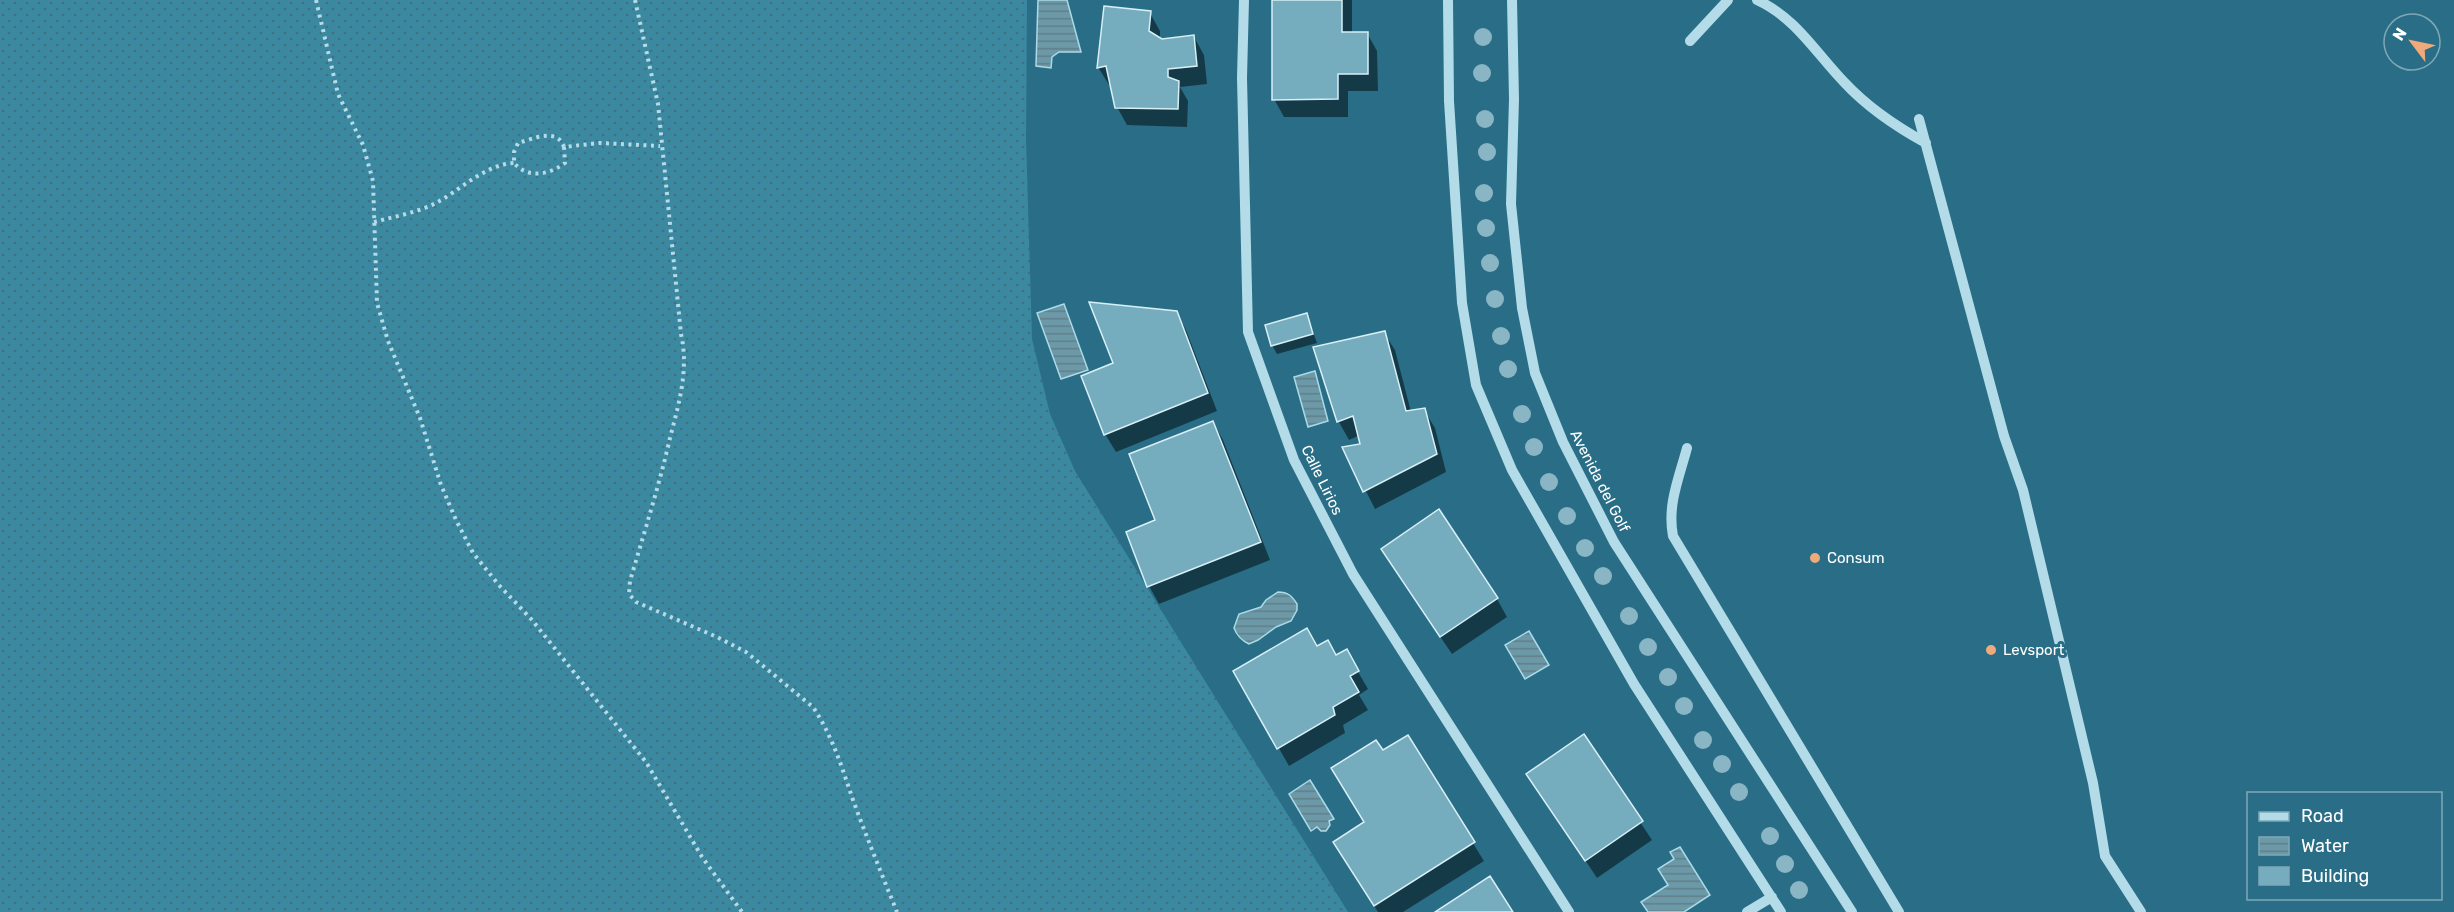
<svg xmlns="http://www.w3.org/2000/svg" width="2454" height="912" font-family="Rubik,sans-serif">
<style>
.grass{fill:url(#grass-dots)}
.water{fill:url(#water-rules);stroke:#a9dae8;stroke-width:1.5}
.shadow{fill:#0007}
.building{fill:#75acbe;stroke:#d8eff6;stroke-width:1.5}
.lines{fill:none;stroke-linecap:round;stroke-linejoin:round}
.path{stroke:#b4dbe8;stroke-width:4;stroke-dasharray:3 4.5;stroke-linecap:butt}
.minor{stroke:#b4dbe8;stroke-width:10}
.tree{fill:#89b5c4}
.poi-dot{fill:#efaa7b;stroke:#296e86;stroke-width:2}
.labels{text-anchor:middle;dominant-baseline:central;stroke-width:6;stroke-linejoin:round;paint-order:stroke}
.street-label{font-size:15px;fill:#fff;stroke:#296e86}
.poi-label{font-size:15px;fill:#fff;stroke:#296e86;text-anchor:start}
</style>
<defs>
<pattern id="grass-dots" width="8" height="8" patternUnits="userSpaceOnUse" patternTransform="scale(1.5)"><rect width="8" height="8" fill="#3b88a1"/><path d="M2 2h.1M6 6h.1" fill="none" stroke="#42707f" stroke-width="1.8" stroke-linecap="round"/></pattern>
<pattern id="water-rules" width="6" height="5" patternUnits="userSpaceOnUse" patternTransform="scale(1.5)"><rect width="6" height="5" fill="#6c99a8"/><path d="M0 2.5h6" fill="none" stroke="#617e88"/></pattern>
</defs>
<rect width="100%" height="100%" fill="#296e86"/>
<path class="grass" d="M0,0H1027L1026,139L1032,339L1050,414L1075,471L1348,912H0Z"/>
<path class="water" d="M1038,0H1067L1081,52H1059L1052,57L1051,68L1036,66Z
M1064,304L1088,370L1061,379L1037,313Z
M1315,371L1328,421L1308,427L1294,377Z
M1278,592C1288,592 1292,596 1297,604V610L1291,621L1276,627L1258,640L1249,644C1241,640 1237,636 1234,628L1239,614L1261,607L1266,600Z
M1529,631L1549,665L1525,679L1505,645Z
M1310,780L1334,819L1329,821L1330,825L1326,831H1321L1317,827L1311,831L1289,794Z
M1680,847L1710,895L1684,912H1648L1641,902L1668,885L1658,869L1674,859L1670,852Z"/>
<path class="shadow" d="M1274,0H1352V33H1367L1377,51L1378,91H1348V117H1284L1274,99Z
M1150,13L1160,31V39L1194,37L1204,55L1207,84L1180,87L1188,101L1187,127L1127,125L1117,107L1112,84L1109,85L1098,67Z
M1176,312L1186,330L1217,411L1116,452L1105,434L1115,364Z
M1307,315L1317,343L1277,354L1272,345Z
M1384,333L1395,350L1411,412L1424,410L1435,428L1446,472L1375,509L1344,448L1362,445L1360,435L1349,440L1339,422L1315,348Z
M1213,422L1223,440L1270,560L1159,604L1149,586L1128,532L1157,521Z
M1393,567L1497,599L1507,617L1452,654Z
M1317,648L1335,657L1346,651L1368,689L1359,695L1368,710L1343,725L1345,733L1289,766L1235,671Z
M1583,736L1652,840L1597,878L1528,774Z
M1407,737L1484,861L1403,912H1378L1345,860L1366,823L1383,752Z"/>
<path class="building" d="M1272,0H1342V32H1368V74H1338V99L1272,100Z
M1104,6L1151,11L1149,31L1162,39L1194,35L1197,66L1168,69V77L1179,81L1178,109L1115,108L1106,66L1097,68Z
M1089,302L1177,311L1208,393L1104,435L1081,376L1113,363Z
M1307,313L1313,334L1271,346L1265,325Z
M1385,331L1406,411L1425,408L1437,454L1363,492L1342,447L1360,444L1353,416L1337,422L1313,347Z
M1213,421L1261,542L1147,587L1126,532L1155,520L1129,454Z
M1439,509L1498,598L1440,637L1381,549Z
M1307,628L1317,646L1328,640L1336,655L1347,649L1359,671L1350,676L1359,692L1333,707L1335,715L1277,749L1233,671Z
M1584,734L1643,821L1585,861L1526,774Z
M1408,735L1475,842L1374,906L1333,842L1364,822L1331,768L1376,740L1383,750Z
M1490,876L1513,912H1435Z"/>
<g class="lines">
<path class="path" d="M316,0L338,94L363,145L373,181L377,303L388,341L420,418L441,485L456,520L473,553L498,584L532,620L646,762L702,857L742,912
M635,0L658,104L681,334C689,370 679,403 670,438C659,486 644,533 630,581L629,594L636,602L717,637L746,652L813,707C833,737 842,768 853,800C867,838 882,875 897,912
M564,147L565,163C549,175 528,179 514,163V152L518,143C533,139 557,127 564,147L599,143L660,146
M374,222C393,217 414,213 432,205C459,192 483,165 514,163"/>
<path class="minor" d="M1244,0L1242,78L1248,332L1294,460L1353,574L1569,912
M1448,0L1449,101L1462,303L1476,385L1512,470L1634,684L1781,912
M1512,0L1514,99L1511,204L1522,308L1535,373L1563,442L1614,542L1852,912
M1757,0C1796,18 1815,52 1844,82C1868,108 1895,126 1926,143
M1690,41L1728,0
M1919,119L2004,436L2023,490L2093,783L2105,856L2141,912
M1687,448C1679,478 1667,505 1673,536L1899,912
M1747,912L1772,897"/>
</g>
<g class="tree">
<circle cx="1483" cy="37" r="9"/>
<circle cx="1482" cy="73" r="9"/>
<circle cx="1485" cy="119" r="9"/>
<circle cx="1487" cy="152" r="9"/>
<circle cx="1484" cy="193" r="9"/>
<circle cx="1486" cy="228" r="9"/>
<circle cx="1490" cy="263" r="9"/>
<circle cx="1495" cy="299" r="9"/>
<circle cx="1501" cy="336" r="9"/>
<circle cx="1508" cy="369" r="9"/>
<circle cx="1522" cy="414" r="9"/>
<circle cx="1534" cy="447" r="9"/>
<circle cx="1549" cy="482" r="9"/>
<circle cx="1567" cy="516" r="9"/>
<circle cx="1585" cy="548" r="9"/>
<circle cx="1603" cy="576" r="9"/>
<circle cx="1629" cy="616" r="9"/>
<circle cx="1648" cy="647" r="9"/>
<circle cx="1668" cy="677" r="9"/>
<circle cx="1684" cy="706" r="9"/>
<circle cx="1703" cy="740" r="9"/>
<circle cx="1722" cy="764" r="9"/>
<circle cx="1739" cy="792" r="9"/>
<circle cx="1770" cy="836" r="9"/>
<circle cx="1785" cy="864" r="9"/>
<circle cx="1799" cy="890" r="9"/>
</g>
<g class="poi-dot">
<circle cx="1815" cy="558" r="6"/>
<circle cx="1991" cy="650" r="6"/>
</g>
<g class="labels">
<g class="street-label">
<text transform="translate(1322 480) rotate(64)">Calle Lirios</text>
<text transform="translate(1600 481) rotate(63)">Avenida del Golf</text>
</g>
<g class="poi-label">
<text x="1827" y="558">Consum</text>
<text x="2003" y="650">Levsport</text>
</g>
</g>
<rect x="2247" y="792" width="195" height="108" fill="#296e86" stroke="#7fa8b6" stroke-width="1.5"/>
<rect x="2259" y="812" width="30" height="9" fill="#b4dbe8" stroke="#7fa8b6" stroke-width="1.5"/>
<text x="2301" y="822" font-size="18" fill="#ffffff">Road</text>
<rect x="2259" y="837" width="30" height="18" fill="url(#water-rules)" stroke="#7fa8b6" stroke-width="1.5"/>
<text x="2301" y="852" font-size="18" fill="#ffffff">Water</text>
<rect x="2259" y="867" width="30" height="18" fill="#75acbe" stroke="#7fa8b6" stroke-width="1.5"/>
<text x="2301" y="882" font-size="18" fill="#ffffff">Building</text>
<g transform="translate(2412 42) rotate(302)"><circle r="28" fill="#296e86" stroke="#7fa8b6" stroke-width="1.5"/>
<path d="M0-4.5L10 22L0 15L-10 22Z" fill="#efaa7b"/>
<text y="-9" font-size="16" font-weight="bold" text-anchor="middle" fill="#ffffff">N</text>
</g>
</svg>
